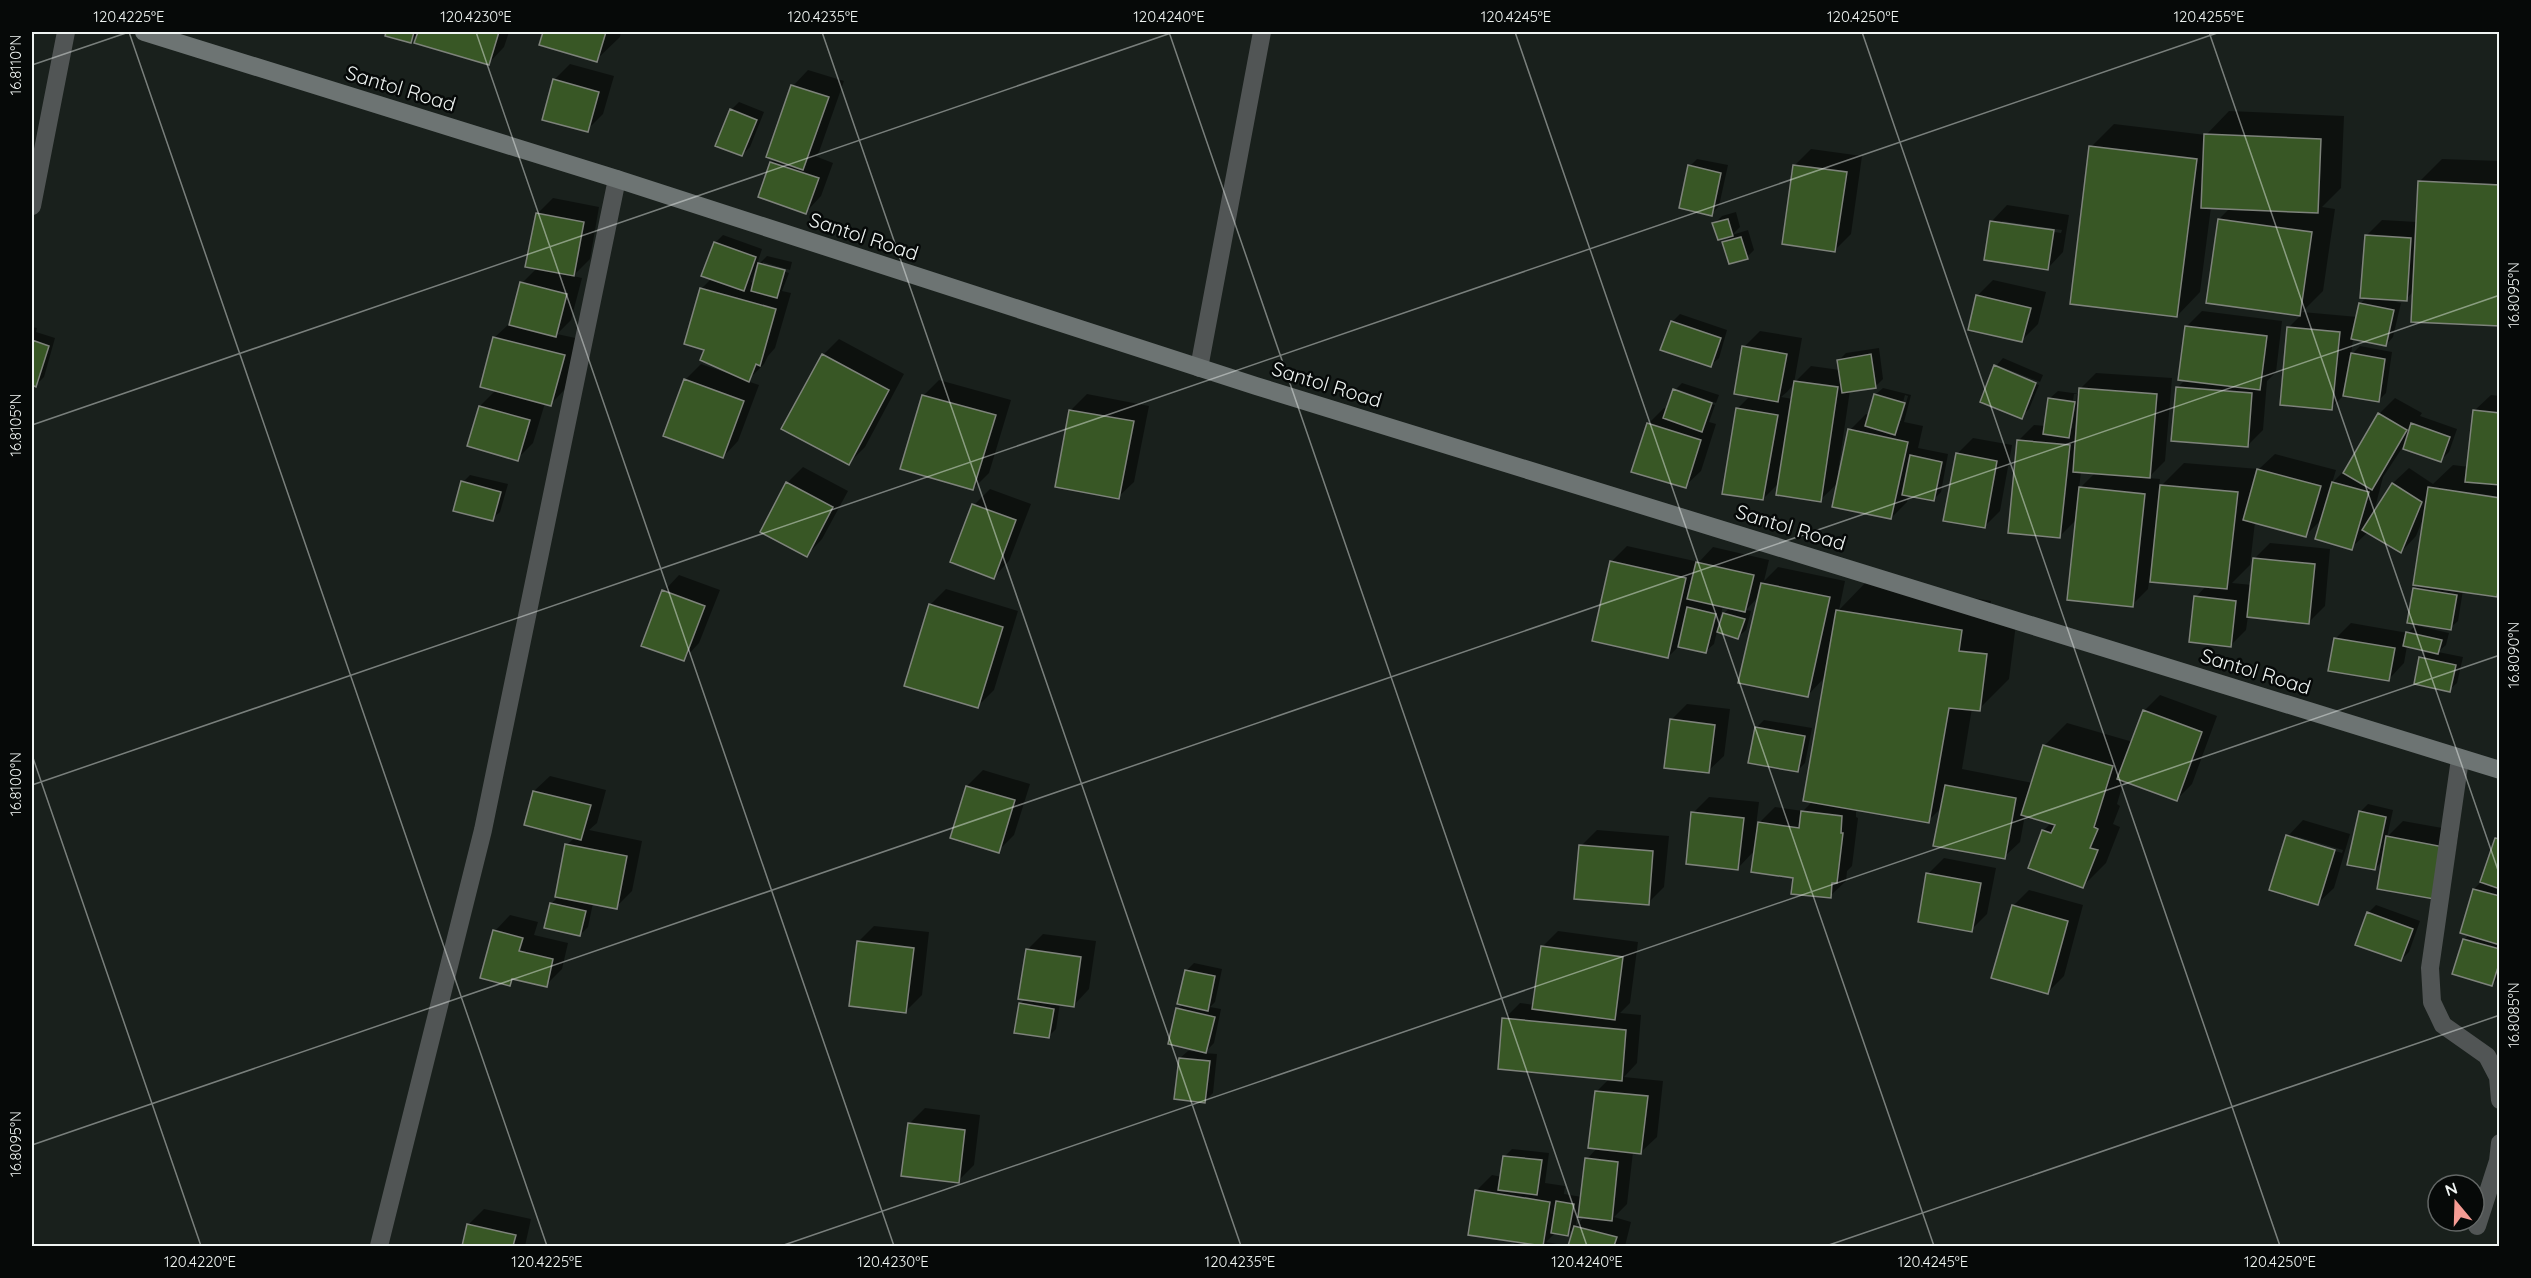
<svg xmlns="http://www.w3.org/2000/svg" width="2531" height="1278" font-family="Quicksand,sans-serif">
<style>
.shadow{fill:#0007;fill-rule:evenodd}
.building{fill:#385725;stroke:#7e837b;stroke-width:1.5}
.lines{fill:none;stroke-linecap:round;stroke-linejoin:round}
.minor{stroke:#515555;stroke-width:18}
.secondary{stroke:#6d7473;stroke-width:18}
.ticks{fill:none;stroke:#eff4f2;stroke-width:1.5;stroke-opacity:0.45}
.labels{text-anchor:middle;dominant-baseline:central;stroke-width:5;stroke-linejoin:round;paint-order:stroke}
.street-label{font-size:20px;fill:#eff4f2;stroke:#060908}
.neatline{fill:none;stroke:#eff4f2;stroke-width:2}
.ticks-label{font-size:15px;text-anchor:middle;fill:#eff4f2}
</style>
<rect width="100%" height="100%" fill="#19201c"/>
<path class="shadow" d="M388,32H509L504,47L489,63L419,32L410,41L387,35Z
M544,32H621L620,37L596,60L540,44Z
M570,64L614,76L603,114L587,130L554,80Z
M808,70L844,81L819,152L815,156L833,163L821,196L806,212L771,163L775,159L793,86Z
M739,102L764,112L750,147L742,155L731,110Z
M2229,111L2344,116L2341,188L2322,207L2335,209L2323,291L2302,312L2358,317L2360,304L2367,297L2366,236L2382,220L2417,222L2419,182L2442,159L2500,161V324L2414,291L2406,299L2388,298V300L2401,303L2393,337L2386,345L2353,338L2351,355L2360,346L2392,352L2386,393L2378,401L2344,395L2331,408L2288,328L2301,315L2208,302L2219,219L2231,207H2211L2200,292L2177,316L2091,147L2114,124L2206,135Z
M1811,149L1862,156L1851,234L1835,250L1795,165Z
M1697,159L1728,165L1719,206L1711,214L1690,166Z
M553,198L599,207L590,259L573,276L582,278L571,320L557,334L580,339L566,388L551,404L545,403L533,443L517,459L480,406L496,390L494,338L511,322L522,283L537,268V214Z
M2007,205L2069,215L2063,252L2048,268L1992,221ZM2002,221L2062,230L2061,233L2002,224Z
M1736,212L1740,227L1732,235L1714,224L1722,216Z
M1748,230L1754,250L1747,257L1724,243L1732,235Z
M723,235L762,249L751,282L754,283L758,265L767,256L792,262L790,270L763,262V265L789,273L782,291L791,293L775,348L768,356L764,364L747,381L759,385L738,441L723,457L685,380L701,364L727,373L728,371L706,349L701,289L712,278L715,243Z
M1993,280L2046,292L2038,324L2022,340L1977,296Z
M2202,311L2282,321L2276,372L2267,381L2263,430L2247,446L2177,388L2186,379V327Z
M1680,314L1727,330L1719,358L1711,365L1672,322Z
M32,327L37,328L36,332L55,338L44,377L36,385L32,384Z
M1760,331L1802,338L1794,383L1811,366L1840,370L1839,360L1846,353L1879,348L1883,379L1875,387L1850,390L1838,472L1841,473L1850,430L1866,414L1870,415L1875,395L1883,388L1911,395L1904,422L1923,426L1918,448L1948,454L1941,492L1933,500L1908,495L1907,502L1891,518L1839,482L1820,500L1780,482L1763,499L1737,409L1750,396L1744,347ZM1795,383L1793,399L1781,397L1787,392ZM1905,395L1908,396L1901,421H1898Z
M839,339L904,374L865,447L849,463L823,355Z
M2003,358L2043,375L2040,382L1997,365V368L2039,385L2029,409L2021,417L1996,366Z
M2096,373L2172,378L2165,461L2148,478L2160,479L2159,488L2184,463L2259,469L2275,454L2336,470L2332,483L2348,467L2379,414L2395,398L2422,413L2420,416L2457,429L2449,452L2441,460L2406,442L2383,477L2373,516L2393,483L2409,468L2433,484L2453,465L2469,467L2475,410L2491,395L2500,396V592L2496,595L2463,590L2458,621L2450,628L2418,623V626L2449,633L2446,645L2438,652L2463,657L2457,683L2449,690L2421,658L2428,650L2407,646L2404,663L2389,679L2335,639L2351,623L2408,633L2418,623L2414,589L2419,584L2423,519L2416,536L2401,552L2368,532L2351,548L2322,519L2306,535L2255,522L2250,565L2232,583L2252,585L2254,559L2270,543L2330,549L2325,606L2309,622L2248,616L2246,630L2230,646L2196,597L2206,586L2149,581L2148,589L2132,605L2077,519L2060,536L2018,441L2034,425L2046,426L2050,398L2058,391L2080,394V389ZM2074,394H2077L2072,428H2069ZM2081,471L2096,472L2079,489Z
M939,380L1011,400L989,473L973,489L924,395Z
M1682,383L1719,395L1716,403L1677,389V392L1715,405L1709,422L1716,424L1701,471L1685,486L1648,424L1664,408L1668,409L1675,390Z
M1087,394L1149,406L1134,482L1118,497L1056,486L1071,410Z
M1973,438L2012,445L2000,511L1984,527L1957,454Z
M803,467L848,491L822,539L807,555L787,483Z
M470,475L508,484L500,512L492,519L463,482Z
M990,489L1031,504L1009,561L994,577L974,505Z
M1627,546L1699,562L1713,547L1769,560L1764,581L1778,567L1845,581L1839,610L1868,580L1991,601L1988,622L2016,624L2009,679L1979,709L1972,708L1962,769L2033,783L2044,746L2067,723L2133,742L2144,711L2160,695L2217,716L2192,784L2177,799L2124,780L2117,804L2120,806L2113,824L2120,827L2106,863L2083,886L2043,831L2051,823L2025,815L2020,842L2004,857L1942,807L1928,821L1856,809V817L1858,818L1852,866L1847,871L1846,881L1830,896L1795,877L1755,850L1738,868L1693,813L1709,797L1759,802L1756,826L1775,807L1803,811L1813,801L1826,676L1807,696L1759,596L1746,610L1751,611L1746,630L1738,637L1717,631L1714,644L1706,651L1679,646L1668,657L1611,562ZM1723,606L1731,607L1724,613L1720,625H1718Z
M679,575L720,590L699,643L684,659L664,591Z
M946,589L1018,611L994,690L978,706L930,605Z
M1687,704L1730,709L1724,756L1708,771L1671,720Z
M1764,720L1812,728L1805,763L1798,770L1756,728Z
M983,770L1030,784L1014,835L998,851L952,837L967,786Z
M550,776L606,790L597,823L589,830L642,841L632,891L616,907L593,903L588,927L580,935L551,904L559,896L567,845L575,837L534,791Z
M2368,804L2393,810L2387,837L2403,821L2459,831L2450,881L2383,860L2375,869L2360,812Z
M2303,820L2350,834L2334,888L2318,903L2288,836ZM2295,836L2343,850L2342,853L2295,839Z
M1597,830L1669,836L1664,887L1648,903L1581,846Z
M2500,836V977L2492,985L2454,973L2465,939L2469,935L2474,889L2481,882Z
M1944,858L1996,868L1987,914L1971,930L1928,874Z
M2029,890L2083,905L2064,976L2048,992L2013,906Z
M2376,905L2420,921L2409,952L2401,960L2368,913Z
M510,915L538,922L534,935L568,943L562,969L546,985L515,978L509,984L495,931Z
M874,926L929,932L922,995L906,1011L858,942Z
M1558,931L1638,942L1630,1003L1620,1013L1641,1015L1637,1063L1624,1077L1663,1081L1657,1137L1641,1152H1633L1627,1204L1614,1217L1631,1222L1625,1246H1570L1575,1227L1568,1234L1556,1232L1546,1242L1568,1246H1511L1516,1242L1476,1191L1492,1175L1502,1177L1505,1156L1512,1149L1549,1153L1545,1183L1565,1186L1564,1194L1582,1197L1587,1159L1598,1147L1597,1091L1610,1078L1504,1019L1520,1003L1534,1005L1542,947ZM1577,1215L1585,1216L1576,1226Z
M1043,934L1096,941L1089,989L1074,1005L1060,1003L1056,1029L1048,1037L1020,1004L1025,999L1027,950Z
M1194,963L1222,969L1215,1002L1210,1007L1221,1009L1214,1043L1204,1053L1217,1054L1213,1093L1205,1101L1180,1058L1188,1051L1203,1052V1050L1178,1009L1183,1004L1186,971Z
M925,1108L980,1115L974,1165L958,1181L909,1124Z
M484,1209L531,1219L525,1246H464L468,1225Z"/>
<path class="building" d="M386,32H414L411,43L385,36Z
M418,32H499L489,65L414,43Z
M543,32H606L597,62L539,45Z
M553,79L599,92L588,132L542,120Z
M791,85L829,97L803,170L766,157Z
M730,109L757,120L742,156L715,146Z
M2204,134L2321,139L2318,213L2201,208Z
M2089,146L2197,159L2177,317L2070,304Z
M770,162L819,178L806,214L758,197Z
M1688,165L1721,173L1712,216L1679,208Z
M1793,165L1847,172L1835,252L1782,244Z
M2418,181L2500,185V326L2411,322Z
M536,213L584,222L574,276L525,267Z
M1728,219L1733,236L1718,240L1712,223Z
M2218,219L2312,232L2300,316L2206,303Z
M1990,221L2054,230L2048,270L1984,260Z
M2365,235L2411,238L2407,301L2360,298Z
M1741,237L1748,259L1729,264L1722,242Z
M714,242L756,257L744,291L701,276Z
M758,263L785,270L777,298L751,291Z
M520,282L567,294L556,337L509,325Z
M700,288L776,309L760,366L756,364L749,382L700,360L704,350L684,344Z
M1976,295L2031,308L2022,342L1968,330Z
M2359,303L2394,310L2386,346L2351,339Z
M1671,321L1721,338L1711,367L1660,350Z
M2185,326L2267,336L2260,390L2178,380Z
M2287,327L2340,332L2332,410L2280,405Z
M493,337L565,355L551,406L480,387Z
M32,340L49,346L36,387L32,385Z
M1742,346L1787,354L1778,402L1734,394Z
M2351,353L2385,359L2379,402L2343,396Z
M822,354L889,390L849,465L781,429Z
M1871,354L1876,388L1842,393L1837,360Z
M1994,365L2036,383L2022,419L1980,402Z
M684,379L744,401L723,458L663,436Z
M1794,381L1838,387L1821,502L1776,495Z
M2176,387L2252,393L2248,447L2171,441Z
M2079,388L2157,394L2150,478L2073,472Z
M1673,389L1712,403L1702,432L1663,418Z
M1874,394L1905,403L1895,435L1865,426Z
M922,395L996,415L973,490L900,469Z
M2048,398L2075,402L2069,438L2043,434Z
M479,406L530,420L518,461L467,446Z
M1736,408L1778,415L1763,500L1722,494Z
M1069,410L1134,421L1119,499L1055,487Z
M2473,410L2500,413V485L2465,482Z
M2378,413L2407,430L2372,490L2343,473Z
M1647,423L1701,440L1686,488L1631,472Z
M2411,423L2450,437L2441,462L2403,449Z
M1848,429L1908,442L1891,519L1832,507Z
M2017,440L2070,445L2060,538L2008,533Z
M1956,453L1997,461L1985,528L1943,521Z
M1910,455L1942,462L1934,501L1902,495Z
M2257,469L2321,486L2306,537L2243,520Z
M461,481L501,492L493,521L453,511Z
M786,482L833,507L807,557L760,532Z
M2332,482L2369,492L2352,550L2315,539Z
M2392,483L2422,502L2401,553L2362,530Z
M2160,485L2238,492L2227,589L2150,582Z
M2079,487L2145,494L2133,607L2067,600Z
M2428,487L2500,498V579L2497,597L2413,585Z
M972,504L1016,520L994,579L950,562Z
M2253,558L2315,564L2309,624L2247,617Z
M1610,561L1686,578L1668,658L1592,641Z
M1696,562L1754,575L1745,612L1687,599Z
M1761,583L1830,597L1808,697L1738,683Z
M2413,588L2457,595L2451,630L2407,623Z
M662,590L705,606L684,661L641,646Z
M2194,596L2236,601L2231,647L2189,642Z
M929,604L1003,627L978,708L904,686Z
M1687,607L1716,614L1706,653L1678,647Z
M1836,610L1962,630L1959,651L1987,654L1980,711L1949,708L1929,823L1803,801Z
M1723,613L1745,619L1738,639L1717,632Z
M2406,632L2442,640L2438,654L2403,646Z
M2334,638L2395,648L2389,681L2328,671Z
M2419,657L2456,665L2450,692L2414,684Z
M2143,710L2202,732L2177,801L2117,779Z
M1670,719L1715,725L1709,773L1664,768Z
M1755,727L1805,736L1798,772L1748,763Z
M2043,745L2113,766L2094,827L2098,829L2090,848L2098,850L2083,888L2028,868L2042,830L2051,833L2055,825L2021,815Z
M1945,785L2016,798L2005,859L1933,846Z
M966,786L1015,800L999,853L950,838Z
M533,791L591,805L581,840L524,825Z
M1801,811L1842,816L1841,833H1843L1837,883H1832L1831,898L1791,894L1793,878L1751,872L1758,822L1799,828Z
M2359,811L2386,817L2375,870L2347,865Z
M1691,812L1744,818L1738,870L1686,864Z
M2286,835L2335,850L2318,905L2269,890Z
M2386,836L2444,847L2434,899L2377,889Z
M2495,838L2500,839V889L2480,882Z
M565,844L627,856L617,909L555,897Z
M1579,845L1653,851L1649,905L1574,899Z
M1926,873L1981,883L1972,932L1918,922Z
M2473,889L2500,896V945L2460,933Z
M550,903L586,911L580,936L544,928Z
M2012,905L2068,921L2048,994L1991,978Z
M2367,912L2413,929L2401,961L2355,945Z
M493,930L523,938L519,951L553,959L547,987L512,979L510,986L480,978Z
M2463,939L2500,949V961L2492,986L2452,974Z
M857,941L914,948L906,1013L849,1006Z
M1541,946L1623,957L1615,1020L1532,1009Z
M1026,949L1081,957L1074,1007L1018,999Z
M1185,970L1215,976L1208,1011L1177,1004Z
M1019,1003L1054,1009L1049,1038L1014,1033Z
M1176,1008L1215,1017L1206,1053L1168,1044Z
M1502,1018L1626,1030L1622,1081L1498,1069Z
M1179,1058L1210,1061L1205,1103L1174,1099Z
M1595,1091L1648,1096L1641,1154L1588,1148Z
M908,1123L965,1130L959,1183L901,1176Z
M1503,1156L1542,1160L1537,1195L1498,1190Z
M1585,1158L1618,1162L1612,1221L1578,1217Z
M1475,1190L1550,1202L1543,1246L1468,1235Z
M1556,1201L1574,1204L1568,1236L1551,1233Z
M467,1224L516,1235L513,1246H462Z
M1574,1226L1617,1237L1614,1246H1568Z"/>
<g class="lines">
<path class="minor" d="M32,206L66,32
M1199,368L1262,32
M2460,759L2430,968L2432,1002L2443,1025L2487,1056L2498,1077L2500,1100
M2477,1226L2498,1161L2500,1143
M379,1246L483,830L617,179"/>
<path class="secondary" d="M144,32L617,179L1256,386L2500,770"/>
</g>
<path class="ticks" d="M129,32L547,1246M476,32L894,1246M822,32L1241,1246M1169,32L1587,1246M1515,32L1934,1246M1862,32L2280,1246M2209,32L2500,876M32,65L129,32M32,425L1174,32M32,755L201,1246M32,785L2220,32M32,1145L2500,295M781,1246L2500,655M1826,1246L2500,1015"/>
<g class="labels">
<g class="street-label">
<text transform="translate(401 88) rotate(17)">Santol Road</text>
<text transform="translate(864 236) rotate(18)">Santol Road</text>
<text transform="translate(1327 384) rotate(17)">Santol Road</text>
<text transform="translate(1791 527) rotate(17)">Santol Road</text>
<text transform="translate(2256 671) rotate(17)">Santol Road</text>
</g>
</g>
<rect width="2531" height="1278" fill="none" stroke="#060908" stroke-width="66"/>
<g transform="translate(2456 1203) rotate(341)"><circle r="28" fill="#060908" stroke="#636766" stroke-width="1.5"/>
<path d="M0-4.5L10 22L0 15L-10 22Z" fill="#f59c94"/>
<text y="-9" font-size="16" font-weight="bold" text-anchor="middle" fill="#eff4f2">N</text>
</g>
<rect x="33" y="33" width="2465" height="1212" class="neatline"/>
<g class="ticks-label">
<text x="129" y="22">120.4225°E</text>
<text x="476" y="22">120.4230°E</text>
<text x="823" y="22">120.4235°E</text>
<text x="1169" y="22">120.4240°E</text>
<text x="1516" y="22">120.4245°E</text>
<text x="1863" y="22">120.4250°E</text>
<text x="2209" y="22">120.4255°E</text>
<text transform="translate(16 65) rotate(-90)" y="5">16.8110°N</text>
<text transform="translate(2514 295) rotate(-90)" y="5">16.8095°N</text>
<text transform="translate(16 425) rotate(-90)" y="5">16.8105°N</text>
<text transform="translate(2514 655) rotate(-90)" y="5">16.8090°N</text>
<text transform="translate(16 784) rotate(-90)" y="5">16.8100°N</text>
<text transform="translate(2514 1015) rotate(-90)" y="5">16.8085°N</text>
<text transform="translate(16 1144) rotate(-90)" y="5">16.8095°N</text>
<text x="200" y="1267">120.4220°E</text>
<text x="547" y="1267">120.4225°E</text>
<text x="893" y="1267">120.4230°E</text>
<text x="1240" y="1267">120.4235°E</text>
<text x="1587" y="1267">120.4240°E</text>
<text x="1933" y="1267">120.4245°E</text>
<text x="2280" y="1267">120.4250°E</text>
</g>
</svg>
